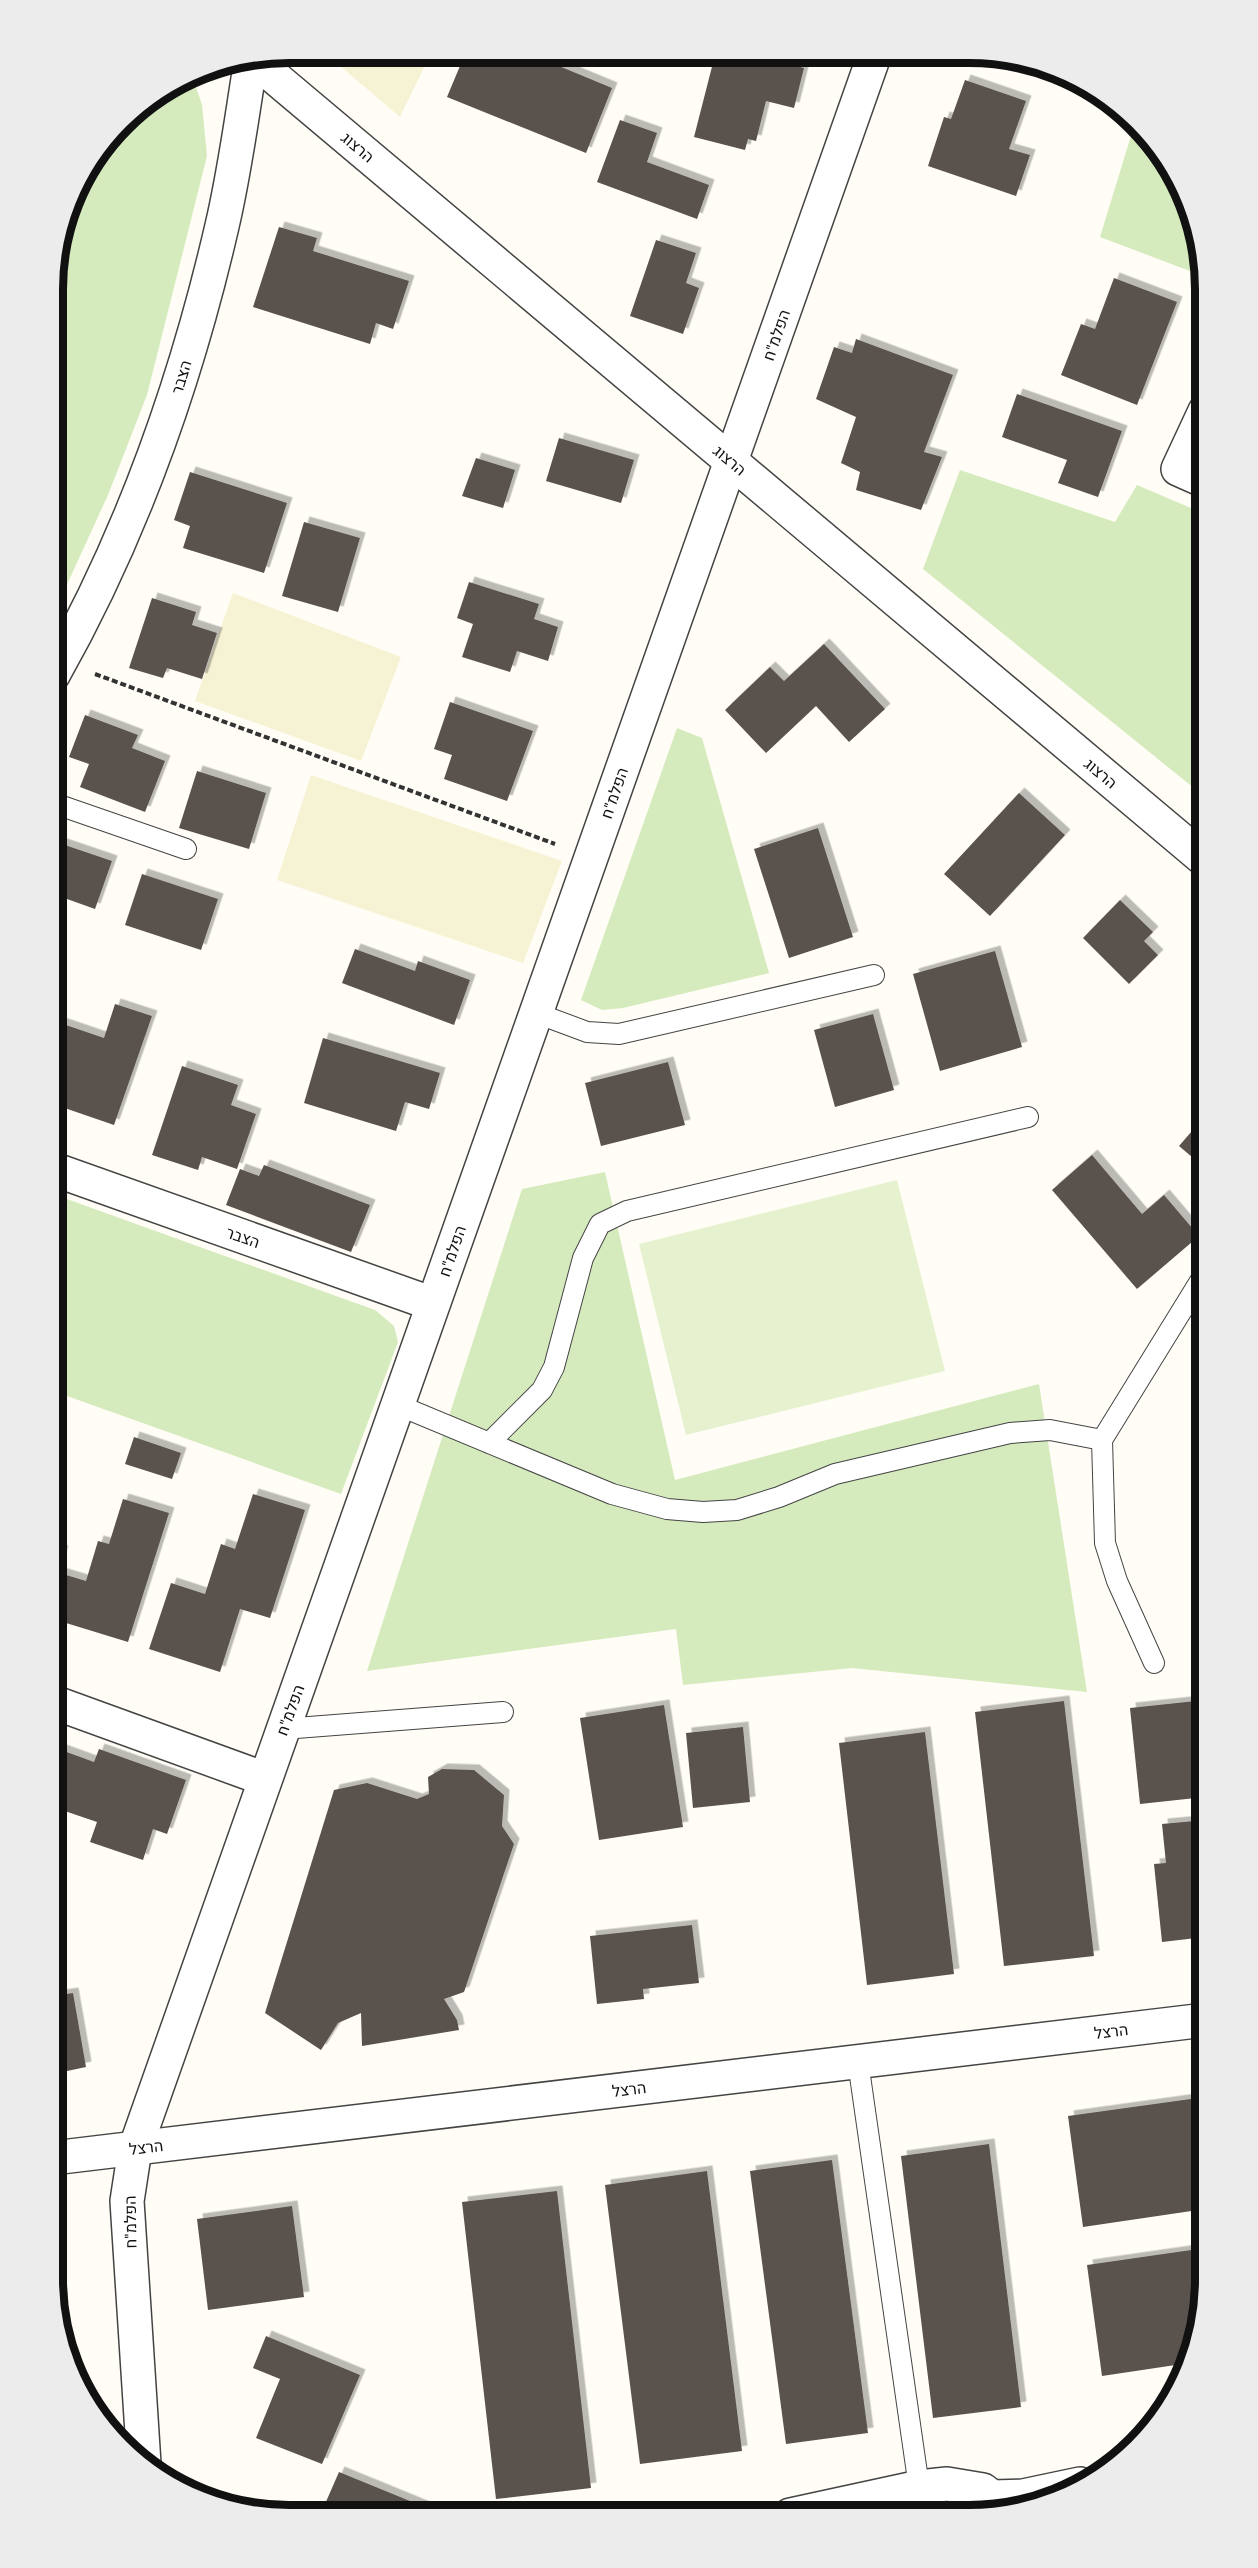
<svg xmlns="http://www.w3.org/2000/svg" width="1258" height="2568" font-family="Lora,Heebo,serif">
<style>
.farmland{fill:#f6f3d4}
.green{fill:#d5ebbd}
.pitch{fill:#e6f2cf}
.building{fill:#5a524d;filter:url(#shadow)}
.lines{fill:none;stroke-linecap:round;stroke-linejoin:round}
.service-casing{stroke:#444;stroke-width:22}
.minor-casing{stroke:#444;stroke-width:36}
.tertiary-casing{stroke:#444;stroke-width:36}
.path{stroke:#333;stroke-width:4;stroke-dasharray:6 3;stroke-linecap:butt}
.service{stroke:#fff;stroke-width:20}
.minor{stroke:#fff;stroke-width:33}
.tertiary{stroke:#fff;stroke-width:33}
.labels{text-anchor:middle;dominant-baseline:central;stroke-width:6;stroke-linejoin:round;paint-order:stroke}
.street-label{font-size:16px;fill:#111;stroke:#fff}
.rim{fill:none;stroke:#111;stroke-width:8}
</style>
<defs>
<filter id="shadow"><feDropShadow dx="5.5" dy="-5.5" stdDeviation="0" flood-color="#0004"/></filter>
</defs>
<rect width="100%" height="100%" fill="#fffdf5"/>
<path class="farmland" d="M325,53H431L400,117Z
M233,593L401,657L361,761L195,701Z
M311,775L562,861L523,963L277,880Z"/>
<path class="green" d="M192,75L202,105L207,156L147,395L108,495L53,615V274L73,199L87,172L133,112Z
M1134,126L1140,128L1166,158L1193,214L1203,276L1100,237Z
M960,470L1115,522L1137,485L1205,514V797L923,569Z
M677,728L702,738L769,973L623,1008L602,1010L581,1000Z
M605,1172L675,1480L1039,1384L1087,1692L852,1668L683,1685L676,1629L367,1671L522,1189Z
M53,1194L375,1310L394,1326L398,1342L341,1494L53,1391Z"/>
<path class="pitch" d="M897,1180L945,1371L686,1435L639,1244Z"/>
<path class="building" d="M465,54H530L612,88L586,153L447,97Z
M715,55H764L763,57L804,68L794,108L766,101L756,141L748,139L745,150L694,137Z
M965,80L1026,101L1009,149L1030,155L1016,196L928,166L944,117L951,119Z
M620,120L657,133L647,162L709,185L697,219L597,182Z
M279,227L317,238L313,251L409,281L393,329L376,323L370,344L253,307Z
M656,240L696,253L686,283L699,288L683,334L630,316Z
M1114,278L1177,302L1137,405L1061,375L1081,324L1095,329Z
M856,339L953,375L924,452L942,457L921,510L856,490L860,472L841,463L856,417L816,399L834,347L852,353Z
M1017,394L1122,431L1098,497L1058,483L1067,460L1002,437Z
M559,438L634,460L621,503L546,481Z
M476,458L515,470L503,508L462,496Z
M190,472L287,503L264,573L183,548L190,526L174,520Z
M304,522L360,538L338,612L282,596Z
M469,582L539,604L534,619L558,627L548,661L517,651L510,672L462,657L473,624L457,618Z
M152,598L196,612L192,625L217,633L202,679L167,668L163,678L129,668Z
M824,644L885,709L849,742L816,706L766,753L725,710L770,667L784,681Z
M450,702L533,731L507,801L444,779L452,755L434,749Z
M85,715L138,735L132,748L165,761L145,812L80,787L89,764L69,757Z
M197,771L266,793L249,849L179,828Z
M1019,793L1065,835L990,916L944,874Z
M818,828L853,937L789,958L754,849Z
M53,841L112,861L95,909L53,894Z
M142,874L218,899L201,950L125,925Z
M1120,900L1153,932L1144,941L1158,955L1129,984L1083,938Z
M355,949L415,971L418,961L470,980L454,1025L342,983Z
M995,951L1022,1047L940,1071L913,974Z
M115,1004L152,1016L114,1125L53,1104V1034L57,1022L104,1038Z
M873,1014L894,1090L835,1107L814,1030Z
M323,1038L440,1073L429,1109L405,1102L396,1131L304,1103Z
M668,1062L685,1125L601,1146L585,1083Z
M182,1066L238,1085L231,1105L256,1114L237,1169L202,1157L198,1170L152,1155Z
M1205,1116V1168L1179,1146Z
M1092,1155L1142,1214L1164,1195L1199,1236L1137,1289L1052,1190Z
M264,1165L370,1205L351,1252L226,1205L240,1169L259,1176Z
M134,1437L181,1453L172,1479L125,1464Z
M253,1494L305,1510L270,1618L240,1609L220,1672L149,1649L171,1583L205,1594L221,1544L235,1549Z
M123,1499L169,1513L128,1642L53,1619V1548L63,1551L56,1572L86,1581L98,1541L109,1544Z
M1205,1700V1797L1140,1804L1130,1708Z
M1064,1701L1094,1956L1004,1966L975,1712Z
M664,1705L683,1827L599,1840L580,1718Z
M743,1727L750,1802L693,1808L686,1733Z
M925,1732L954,1974L867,1985L839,1743Z
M53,1747L94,1762L99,1749L186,1780L167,1834L153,1829L143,1860L90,1842L97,1822L53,1807Z
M442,1769L474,1770L504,1795L502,1826L514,1844L464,1992L444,1999L457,2020L459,2030L362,2046L361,2013L338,2023L321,2050L265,2013L334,1790L367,1783L417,1799L429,1794L428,1777Z
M1205,1820V1937L1162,1942L1154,1864L1166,1863L1162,1824Z
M692,1925L699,1983L643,1989L644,1999L597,2004L590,1936Z
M73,1993L86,2067L53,2074V1996Z
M1205,2097V2209L1083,2227L1068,2116Z
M989,2144L1021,2407L933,2418L901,2156Z
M832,2160L868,2433L786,2444L750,2171Z
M707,2171L742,2451L640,2464L605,2185Z
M557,2191L591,2488L496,2499L462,2202Z
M292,2206L304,2297L208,2310L197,2219Z
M1205,2248V2294L1193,2355L1189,2363L1102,2376L1087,2265Z
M266,2336L360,2375L322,2464L256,2438L280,2379L253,2368Z
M339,2472L432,2510L430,2514H349L325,2504Z"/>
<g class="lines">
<g class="service-casing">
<path id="service" d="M53,803L186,849
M536,1013L587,1032L619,1034L874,975
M398,1405L612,1494L667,1509L703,1512L737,1510L779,1497L835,1474L1010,1433L1050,1430L1102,1440L1105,1543L1117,1581L1154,1663
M1102,1440L1205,1273
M489,1443L542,1390L554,1367L583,1258L600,1224L627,1211L1028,1117
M283,1729L503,1712
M858,2062L919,2487"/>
</g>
<g class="minor-casing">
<path id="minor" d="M1205,481L1178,469L1205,411
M53,675C132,535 186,382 222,226C235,171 242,115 251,60
M53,1169L433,1304
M53,1702L265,1779
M144,2464L127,2201L135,2149L874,56
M993,2497L1023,2496L1080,2484
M790,2515L919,2487L947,2484L983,2490L1007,2509"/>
</g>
<g class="tertiary-casing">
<path id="tertiary" d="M254,60L1205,860
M53,2158L1205,2020"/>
</g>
<path class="path" d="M95,674L555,844"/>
<use href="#service" class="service"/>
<use href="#minor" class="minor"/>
<use href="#tertiary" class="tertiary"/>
</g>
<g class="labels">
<g class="street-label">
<text transform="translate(358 147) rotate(40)">הרצוג</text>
<text transform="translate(776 335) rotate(-71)">הפלמ"ח</text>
<text transform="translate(181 377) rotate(-73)">הצבר</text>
<text transform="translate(730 460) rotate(40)">הרצוג</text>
<text transform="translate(1101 773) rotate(40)">הרצוג</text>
<text transform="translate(614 793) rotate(-71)">הפלמ"ח</text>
<text transform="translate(243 1237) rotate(19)">הצבר</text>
<text transform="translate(452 1251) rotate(-71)">הפלמ"ח</text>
<text transform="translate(290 1710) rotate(-70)">הפלמ"ח</text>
<text transform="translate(1111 2031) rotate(-7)">הרצל</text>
<text transform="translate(629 2089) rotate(-7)">הרצל</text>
<text transform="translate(146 2147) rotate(-7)">הרצל</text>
<text transform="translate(130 2222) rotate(-91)">הפלמ"ח</text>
</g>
</g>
<path d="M0 0H1258V2568H0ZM289 63H969A226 226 0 0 1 1195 289V2279A226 226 0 0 1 969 2505H289A226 226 0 0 1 63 2279V289A226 226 0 0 1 289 63Z" fill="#ececec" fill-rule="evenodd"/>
<path class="rim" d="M289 63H969A226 226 0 0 1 1195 289V2279A226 226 0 0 1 969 2505H289A226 226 0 0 1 63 2279V289A226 226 0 0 1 289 63Z"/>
</svg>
